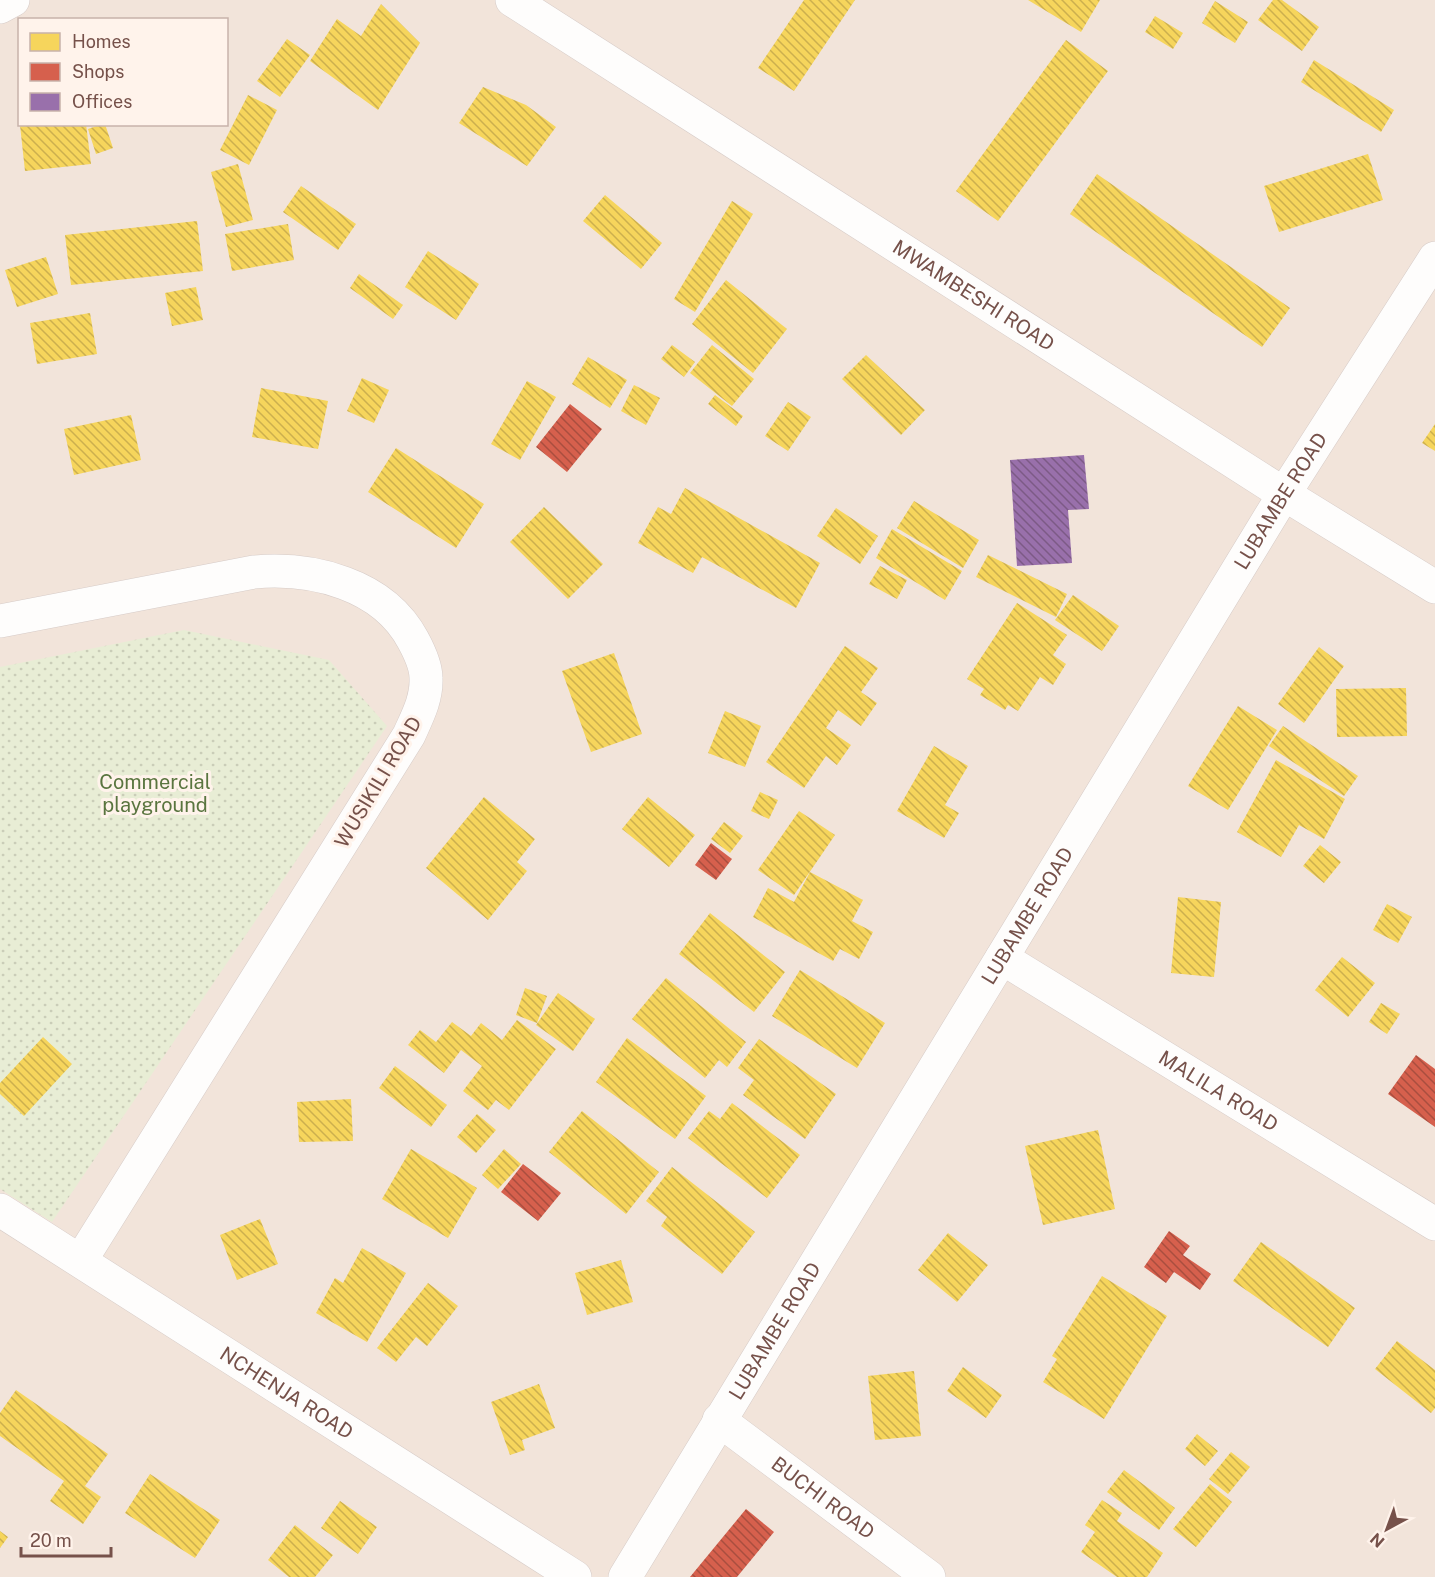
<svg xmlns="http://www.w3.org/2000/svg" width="1435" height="1577" font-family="'Public Sans',sans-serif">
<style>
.residential{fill:#f2e4da;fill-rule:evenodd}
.park{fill:url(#park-dots)}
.homes{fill:url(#homes-back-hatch)}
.shops{fill:url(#shops-back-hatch)}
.offices{fill:url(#offices-back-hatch)}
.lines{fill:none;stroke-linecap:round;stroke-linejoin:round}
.minor-casing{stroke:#d6cbc7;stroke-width:34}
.minor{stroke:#fefdfc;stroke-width:33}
.labels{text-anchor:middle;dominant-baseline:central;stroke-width:6;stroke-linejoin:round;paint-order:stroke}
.street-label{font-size:20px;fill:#76514a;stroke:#fff3eb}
.park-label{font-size:20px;fill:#5a753f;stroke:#fff3eb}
</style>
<defs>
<pattern id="park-dots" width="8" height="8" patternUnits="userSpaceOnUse" patternTransform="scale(1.5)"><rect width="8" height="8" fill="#e8edd5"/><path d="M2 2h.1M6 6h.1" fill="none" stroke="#cacdb8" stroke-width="1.8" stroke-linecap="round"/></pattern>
<pattern id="homes-back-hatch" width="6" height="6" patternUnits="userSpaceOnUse" patternTransform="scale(1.5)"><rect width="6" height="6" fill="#f6d55c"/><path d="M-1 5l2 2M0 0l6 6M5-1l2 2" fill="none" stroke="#ccaf4e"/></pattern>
<pattern id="shops-back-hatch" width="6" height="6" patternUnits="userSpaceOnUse" patternTransform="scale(1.5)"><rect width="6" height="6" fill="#d6604d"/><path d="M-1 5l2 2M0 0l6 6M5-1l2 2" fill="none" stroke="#a94e3f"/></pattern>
<pattern id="offices-back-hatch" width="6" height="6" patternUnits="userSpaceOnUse" patternTransform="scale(1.5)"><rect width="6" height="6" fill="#9970ab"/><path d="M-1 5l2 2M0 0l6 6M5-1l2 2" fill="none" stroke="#7c5a86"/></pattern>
</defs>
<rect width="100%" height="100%" fill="#f7f0ea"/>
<path class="residential" d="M0,0H1435V1577H0ZM20,20H226V124H20Z"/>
<path class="park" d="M184,630L329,660L387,726L52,1222L0,1189V667Z"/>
<path class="homes" d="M804,0H855L794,91L758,68Z
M1028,0H1100L1081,32Z
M1273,0H1282L1319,27L1302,51L1258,20Z
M1215,1L1248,22L1235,43L1202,23Z
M381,4L420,43L378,110L310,61L337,19L361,36Z
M1155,16L1183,33L1173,49L1145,32Z
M287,39L310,55L280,97L257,81Z
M1066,40L1108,71L998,221L956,191Z
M1314,60L1394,110L1381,132L1301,82Z
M483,87L526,105L556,127L527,166L459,123Z
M248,95L277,110L249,165L220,150Z
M86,124L91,164L25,171L20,125Z
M102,124H105L113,148L96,154L88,129Z
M1368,154L1383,200L1279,232L1264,186Z
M238,164L253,220L226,227L211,172Z
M1097,174L1290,308L1262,347L1070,214Z
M301,186L356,224L338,250L283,212Z
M605,195L662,243L641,269L583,221Z
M732,201L753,214L695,312L674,299Z
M197,221L203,271L71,285L65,235Z
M288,224L294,260L232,271L225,234Z
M428,251L479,284L456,320L405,287Z
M46,257L58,294L17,307L5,270Z
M359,274L403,305L393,319L350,288Z
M726,280L787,329L753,373L692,324Z
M196,287L203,320L172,326L165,293Z
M90,313L97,354L37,364L30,323Z
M672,345L695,362L684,377L661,359Z
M712,345L754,379L732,406L690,373Z
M866,355L925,410L901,435L842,379Z
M588,357L627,380L610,408L572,384Z
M362,378L389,390L374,423L347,411Z
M527,381L556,397L520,460L491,444Z
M634,385L660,398L646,425L621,411Z
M261,388L328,401L318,449L252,437Z
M715,395L743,416L736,426L708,404Z
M788,402L811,417L788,451L765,436Z
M131,415L141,460L74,475L64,429Z
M1435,424V451L1422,443Z
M396,448L484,504L456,548L368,492Z
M685,488L820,563L796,608L702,557L693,573L638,543L658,507L671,514Z
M914,501L979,540L963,568L897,528Z
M544,507L603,564L568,599L510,542Z
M836,508L878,536L860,564L817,536Z
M892,529L962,571L945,600L876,558Z
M988,555L1067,594L1056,617L976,577Z
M880,566L907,580L897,599L869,584Z
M1073,595L1119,626L1102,651L1055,620Z
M1017,603L1067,635L1053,655L1066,664L1053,685L1040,677L1018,711L1008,705L1005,710L980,695L984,689L967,679Z
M845,646L878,668L861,692L877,703L861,726L838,710L826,728L851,745L837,765L826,756L804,788L766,762Z
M1319,647L1344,666L1304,723L1278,704Z
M614,653L642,734L591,752L562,671Z
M1406,688L1407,736L1337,737L1336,689Z
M1238,706L1277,730L1228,810L1188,786Z
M725,711L761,726L745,767L708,753Z
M1283,726L1358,776L1344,796L1269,746Z
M934,746L968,766L945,805L959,813L944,838L897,811Z
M1276,760L1345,799L1324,839L1299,825L1281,857L1237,832Z
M760,792L778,800L769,819L751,811Z
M484,797L535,839L517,862L527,871L488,920L426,868Z
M648,797L695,835L669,867L622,829Z
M799,811L835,835L794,895L758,870Z
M724,822L743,836L730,853L711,839Z
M1320,845L1341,862L1324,883L1303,866Z
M810,872L863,900L852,921L873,932L859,959L840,949L833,961L753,917L768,888L794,902Z
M1178,897L1221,902L1214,977L1171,973Z
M1387,904L1412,917L1398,943L1373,930Z
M710,913L785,972L754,1012L679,954Z
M1342,957L1375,983L1348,1017L1315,990Z
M800,970L885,1023L857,1068L772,1016Z
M666,978L746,1042L727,1067L719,1060L705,1078L632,1019Z
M525,988L547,996L537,1023L516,1015Z
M558,993L595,1019L573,1051L536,1025Z
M1381,1003L1400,1014L1387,1034L1369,1022Z
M517,1020L556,1049L509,1110L496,1100L488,1110L463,1091L482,1066L461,1050L444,1073L408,1045L420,1030L436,1042L452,1022L471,1036L481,1023L502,1040Z
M43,1037L72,1064L24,1116L0,1094V1083Z
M627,1038L706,1096L675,1139L596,1082Z
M759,1039L836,1094L805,1139L743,1095L754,1080L738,1068Z
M395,1066L447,1105L431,1127L379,1088Z
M351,1099L353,1141L299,1142L297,1102Z
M732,1103L800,1155L767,1198L688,1138L709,1111L720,1119Z
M582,1111L659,1172L626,1214L549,1152Z
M477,1114L496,1130L476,1153L457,1137Z
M1098,1130L1115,1209L1043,1225L1025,1146Z
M411,1149L477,1188L448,1238L382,1199Z
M504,1149L521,1164L498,1189L482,1175Z
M672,1167L755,1232L722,1274L661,1226L667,1217L646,1201Z
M260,1219L278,1264L237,1280L220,1235Z
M948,1233L988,1265L957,1302L918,1270Z
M1261,1242L1355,1308L1328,1347L1233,1281Z
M362,1248L406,1273L367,1342L316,1313L335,1278L343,1283Z
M621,1260L633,1302L587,1315L575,1273Z
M1102,1276L1167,1316L1104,1419L1043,1382L1057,1359L1052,1356Z
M428,1283L458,1306L427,1346L416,1337L396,1362L377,1348Z
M1397,1341L1435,1370V1408L1431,1413L1375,1369Z
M963,1367L1002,1395L986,1418L947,1391Z
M914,1371L921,1436L875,1440L868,1376Z
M539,1384L555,1428L522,1440L525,1450L510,1455L491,1402Z
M16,1390L108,1454L85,1486L101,1497L83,1524L50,1501L64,1481L0,1436V1413Z
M1197,1434L1218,1451L1205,1466L1185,1449Z
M1231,1452L1250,1467L1228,1494L1209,1479Z
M1124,1470L1175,1508L1159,1530L1107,1492Z
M150,1474L220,1520L195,1558L125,1513Z
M1210,1484L1232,1502L1196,1547L1173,1529Z
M1102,1500L1122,1513L1117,1521L1163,1553L1147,1577H1117L1081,1552L1095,1532L1085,1525Z
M340,1501L377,1527L358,1554L321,1528Z
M295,1525L333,1555L315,1577H289L268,1560Z
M0,1531L8,1537L0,1548Z"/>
<path class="shops" d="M570,404L602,429L567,472L536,447Z
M711,843L732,859L716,880L695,865Z
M1416,1055L1435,1069V1127L1388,1094Z
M523,1164L561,1193L538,1221L501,1192Z
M1169,1231L1190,1246L1183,1255L1211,1274L1200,1290L1174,1272L1166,1283L1144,1267Z
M746,1509L774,1532L737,1577H690Z"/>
<path class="offices" d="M1084,455L1089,509L1068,510L1072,563L1017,566L1010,460Z"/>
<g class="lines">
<g class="minor-casing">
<g id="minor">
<path id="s1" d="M512,0L1284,494L1435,587"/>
<path d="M0,7L13,0"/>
<path d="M0,621L254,572C313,567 383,584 413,640C419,651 426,666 426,678C427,699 417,717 409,735L81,1260"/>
<path id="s2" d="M1002,958L1435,1224"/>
<path id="s3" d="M0,1210L575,1577"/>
<path id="s4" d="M719,1420L929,1577"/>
<path id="s5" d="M625,1577L1284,494L1435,258"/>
</g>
</g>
<use href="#minor" class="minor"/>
</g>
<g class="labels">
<g class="street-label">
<text stroke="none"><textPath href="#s1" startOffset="548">MWAMBESHI ROAD</textPath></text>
<text stroke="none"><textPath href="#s5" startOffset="1260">LUBAMBE ROAD</textPath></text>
<text transform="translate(378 782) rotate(-59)">WUSIKILI ROAD</text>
<text stroke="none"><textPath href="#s5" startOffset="774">LUBAMBE ROAD</textPath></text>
<text stroke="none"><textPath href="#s2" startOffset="254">MALILA ROAD</textPath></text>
<text stroke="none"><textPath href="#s5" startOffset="288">LUBAMBE ROAD</textPath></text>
<text stroke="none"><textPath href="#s3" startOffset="340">NCHENJA ROAD</textPath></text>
<text stroke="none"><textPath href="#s4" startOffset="130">BUCHI ROAD</textPath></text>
</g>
<g class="park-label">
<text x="155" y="782">Commercial<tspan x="155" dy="23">playground</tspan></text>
</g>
</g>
<rect x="18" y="18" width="210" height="108" fill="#fff3eb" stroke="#c8b2ab" stroke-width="1.5"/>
<rect x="30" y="33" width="30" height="18" fill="#f6d55c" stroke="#c8b2ab" stroke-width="1.5"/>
<text x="72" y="48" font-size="18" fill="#76514a">Homes</text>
<rect x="30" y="63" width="30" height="18" fill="#d6604d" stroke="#c8b2ab" stroke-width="1.5"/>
<text x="72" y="78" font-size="18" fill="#76514a">Shops</text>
<rect x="30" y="93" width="30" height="18" fill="#9970ab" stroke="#c8b2ab" stroke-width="1.5"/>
<text x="72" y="108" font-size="18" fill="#76514a">Offices</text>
<g transform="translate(1387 1529) rotate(221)" stroke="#fff3eb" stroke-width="4.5" paint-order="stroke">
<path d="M0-4.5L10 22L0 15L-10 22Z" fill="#76514a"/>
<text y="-9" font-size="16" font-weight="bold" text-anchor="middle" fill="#76514a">N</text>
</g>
<path d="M21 1547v9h90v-9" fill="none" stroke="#76514a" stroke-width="3"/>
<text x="30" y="1547" font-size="18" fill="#76514a" stroke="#fff3eb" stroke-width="4.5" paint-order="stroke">20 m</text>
</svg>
